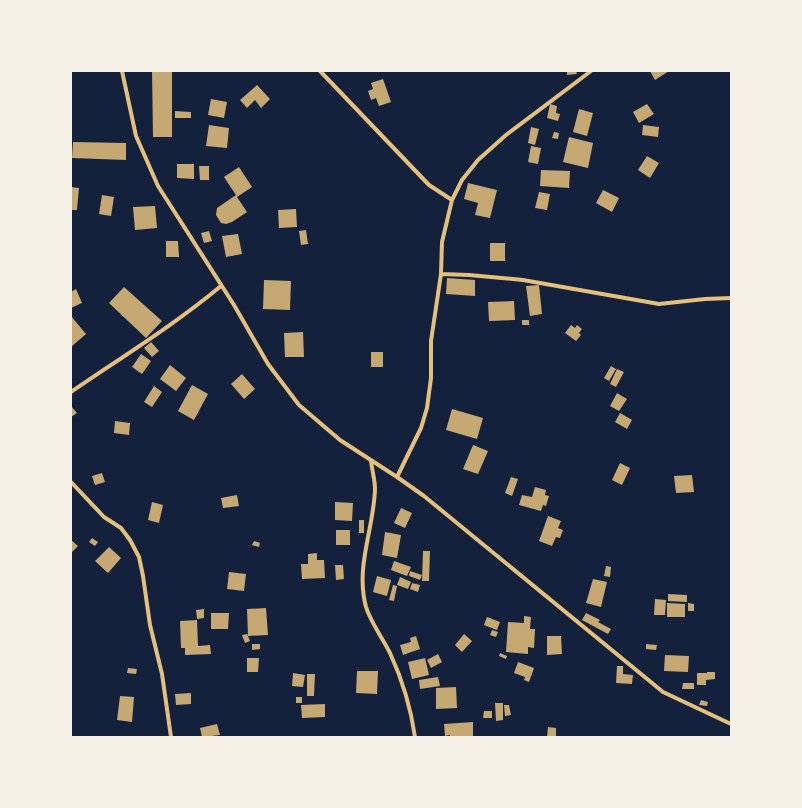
<svg xmlns="http://www.w3.org/2000/svg" width="802" height="808" font-family="'Varela Round',sans-serif">
<style>
.building{fill:#c6a872}
.lines{fill:none;stroke-linecap:round;stroke-linejoin:round}
.minor{stroke:#e5c07b;stroke-width:4}
</style>
<rect width="100%" height="100%" fill="#14213d"/>
<path class="building" d="M152,71H172V137H153Z
M567,71H576L577,74L567,75Z
M650,71H669L655,80Z
M383,79L391,102L379,106L376,98L371,100L368,91L373,89L371,83Z
M257,85L270,99L261,108L255,100L247,108L240,100Z
M211,99L227,102L224,118L208,115Z
M550,104L557,106L556,113L560,114L558,121L547,118Z
M647,104L654,114L639,123L633,112Z
M579,109L593,113L587,136L573,132Z
M175,111L191,112V118H175Z
M209,125L229,128L227,148L206,146Z
M643,125L659,127L658,137L642,135Z
M531,127L539,129L535,145L528,143Z
M554,132L559,133L558,139L552,138Z
M569,137L593,143L588,168L563,162Z
M73,142L126,143V160L72,158Z
M531,146L541,148L538,164L528,162Z
M647,156L659,163L650,178L638,170Z
M177,164H194V179L177,178Z
M199,166H209V180H200Z
M239,167L252,187L237,197L247,212L232,222L226,224L221,223L216,215L217,208L236,195L224,177Z
M541,170L570,171L569,188L540,186Z
M468,183L497,190L490,218L475,215L478,203L464,199Z
M71,187L79,188L77,210H71Z
M603,190L619,198L612,212L596,203Z
M539,192L550,194L547,210L535,208Z
M102,195L114,197L111,216L99,214Z
M155,206L157,228L135,230L133,207Z
M296,209L297,227L279,228L278,210Z
M306,230L308,244L301,245L299,231Z
M209,231L212,241L204,243L201,233Z
M238,234L242,254L226,257L222,236Z
M166,241H178L179,257H166Z
M490,243H505V261H490Z
M447,278L475,280V296L446,294Z
M264,280L291,281L290,310L263,309Z
M539,285L542,314L530,316L526,286Z
M124,287L162,321L146,338L109,303Z
M76,289L82,303L71,308V292Z
M514,301L515,320L489,321L488,302Z
M71,316L86,334L71,347Z
M522,320H529V325H522Z
M571,325L575,328L577,325L582,329L579,333L581,335L576,341L565,333Z
M303,332L304,357H285L284,333Z
M151,342L159,351L152,357L144,348Z
M371,352H383V367H371Z
M141,354L151,361L142,374L132,367Z
M170,365L186,378L176,391L160,379Z
M611,366L616,369L609,381L604,378Z
M617,369L624,372L616,387L610,384Z
M242,374L255,389L244,399L231,384Z
M192,385L208,394L194,420L178,411Z
M154,386L162,392L152,407L144,402Z
M617,393L627,399L619,411L610,406Z
M71,406L77,413L71,417Z
M452,409L483,418L477,439L446,430Z
M620,413L632,420L627,429L615,422Z
M115,421L130,423L129,435L114,433Z
M473,445L488,451L478,474L463,469Z
M620,463L630,468L622,485L612,480Z
M102,473L105,482L95,485L92,476Z
M692,475L694,492L676,493L674,476Z
M511,477L518,479L512,496L505,493Z
M535,487L546,490L545,495L549,496L546,506L543,505L541,511L519,505L522,495L532,497Z
M237,495L239,506L223,508L221,498Z
M152,502L163,505L159,523L148,520Z
M335,502L353,503L352,521L335,520Z
M401,508L412,513L405,528L394,523Z
M548,516L561,521L558,528L563,530L560,538L556,537L552,546L539,541Z
M359,520H364V533H359Z
M336,530H350V545H336Z
M385,532L401,535L397,558L382,555Z
M92,538L98,542L95,546L89,542Z
M71,540L78,546L71,553Z
M254,541L260,543L259,547L252,545Z
M109,547L121,558L108,573L95,561Z
M423,551H430L429,581H422Z
M317,553V560H324L325,578L302,579L301,564H308V554Z
M394,561L411,567L407,576L391,570Z
M335,565H343L344,579L336,580Z
M606,566L611,567L610,577L604,576Z
M410,571L422,575L420,580L409,576Z
M229,572L246,574L244,591L227,589Z
M377,576L391,580L387,596L373,592Z
M400,577L411,582L408,589L397,585Z
M593,579L607,582L601,607L586,603Z
M412,583L420,585L418,592L410,589Z
M393,585L397,586L394,601L389,600Z
M668,594L687,595V602L668,601Z
M655,599L666,600L665,615H654Z
M667,603L685,604V617H667Z
M688,603L694,604V611H688Z
M266,608L268,635L248,636L250,641L245,643L242,635L247,634L248,636L247,609Z
M204,609V618L197,619L196,610Z
M211,613H229L228,629H211Z
M586,613L600,620L598,622L611,629L608,634L582,620Z
M524,616L531,617L530,629H535L534,648L528,647V654L506,652L508,622L524,623Z
M487,617L500,622L497,630L484,625Z
M197,620L198,646L210,645L211,654L185,655V648H181L180,621Z
M492,630L498,632L496,637L490,635Z
M464,634L472,641L462,652L455,645Z
M416,636L420,649L403,655L400,645L411,642L410,638Z
M547,636H561L562,654L547,655Z
M252,644H260V649L252,650Z
M646,644L657,645L656,650L646,649Z
M500,653L507,656L506,659L499,656Z
M438,654L442,662L431,668L427,660Z
M665,655L689,656L688,672L664,671Z
M247,658H259L258,672H247Z
M425,658L429,675L412,679L408,662Z
M518,662L534,668L529,682L524,680L525,677L514,673Z
M617,666H623V674L633,675L632,684L616,683Z
M128,668L137,669L136,674L127,673Z
M357,671H378L377,694L356,693Z
M707,672H715V679L706,680V685H697V673H707Z
M293,673L305,675L303,687L292,686Z
M307,674H315L314,696H307Z
M438,677L440,686L420,689L419,680Z
M683,683H694V689H682Z
M456,687L457,708L436,709V688Z
M191,693V704L176,705L175,694Z
M120,696L134,697L132,722L117,720Z
M296,697H302V703H296Z
M701,700L708,702L707,706L699,705Z
M495,703H503V720L496,721Z
M325,704V717L302,718L301,705Z
M504,705H509L511,715L505,716Z
M484,711H492V718H483Z
M473,722V737H450V735L445,736L444,724Z
M217,724L220,735L202,737L200,728Z
M548,727L556,728V737H547Z"/>
<g class="lines">
<path class="minor" d="M122,71L136,136L158,186L234,305L268,364L299,405L340,440L397,477L424,496L663,692L731,724
M320,71L429,185L452,200
M441,274L469,275L523,280L659,304L705,299L731,298
M71,392C122,357 174,325 221,286
M371,461C372,470 375,480 375,489C374,528 355,567 366,607C371,623 382,637 390,653C402,679 411,709 415,737
M397,477L421,428L427,408L431,378V341L441,274L442,242L452,200L462,180L478,160L506,135L591,71
M71,482L104,517L121,528L130,540L139,557L143,576L150,625L162,674L171,737"/>
</g>
<rect width="802" height="808" fill="none" stroke="#f6f1e7" stroke-width="144"/>
</svg>
